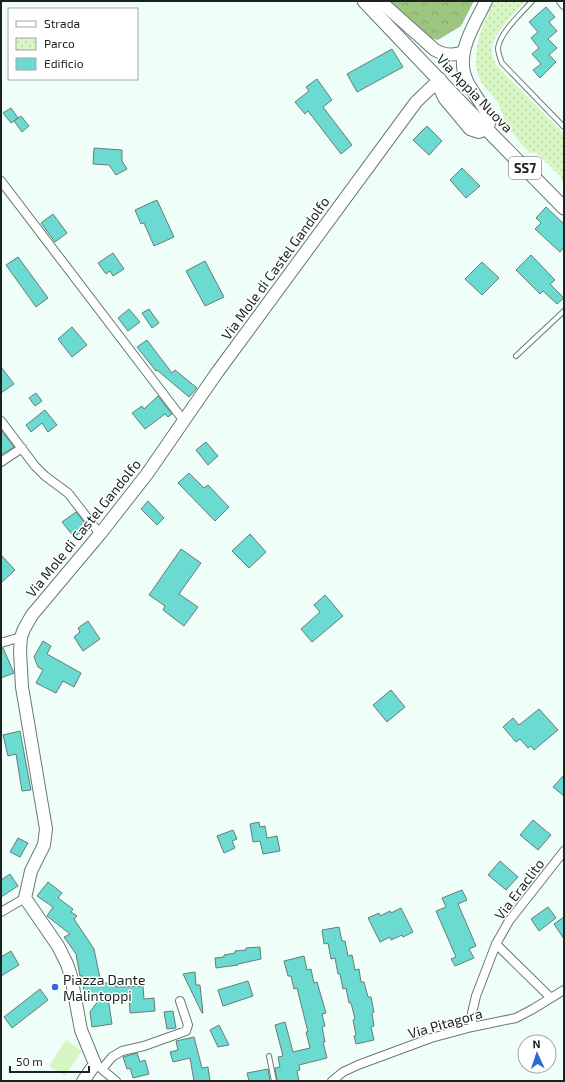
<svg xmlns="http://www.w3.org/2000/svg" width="565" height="1082" font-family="'Exo 2',sans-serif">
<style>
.forest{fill:url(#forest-crowns)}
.park{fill:url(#park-dots)}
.pitch{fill:#d8f6c3}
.building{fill:#6bdad0;stroke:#697c7a}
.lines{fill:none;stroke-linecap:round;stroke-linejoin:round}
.lane-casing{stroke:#697a73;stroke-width:6}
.street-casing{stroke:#697a73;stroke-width:10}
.secondary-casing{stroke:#697a73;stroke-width:14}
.primary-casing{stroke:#697a73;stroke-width:15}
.lane{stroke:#fff;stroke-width:4}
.street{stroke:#fff;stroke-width:8}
.secondary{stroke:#fff;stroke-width:12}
.primary{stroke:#fff;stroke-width:13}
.poi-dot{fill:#3167d6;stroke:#fff;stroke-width:1.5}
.labels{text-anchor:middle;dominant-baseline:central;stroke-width:3;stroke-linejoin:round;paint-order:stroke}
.shield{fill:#fff;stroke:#5f6462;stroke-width:1}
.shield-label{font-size:13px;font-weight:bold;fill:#1b221f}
.street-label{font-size:14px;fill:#1b221f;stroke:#fff}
.poi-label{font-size:14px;fill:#1b221f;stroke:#fff;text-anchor:start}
</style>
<defs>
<pattern id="forest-crowns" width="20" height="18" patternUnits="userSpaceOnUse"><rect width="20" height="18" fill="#9ec580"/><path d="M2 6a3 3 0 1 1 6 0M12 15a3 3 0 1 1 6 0" fill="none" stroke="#88a96e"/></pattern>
<pattern id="park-dots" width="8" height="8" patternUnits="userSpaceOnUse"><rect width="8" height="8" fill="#d8f6c3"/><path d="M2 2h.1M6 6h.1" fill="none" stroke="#b9d3a7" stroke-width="1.8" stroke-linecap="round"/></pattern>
</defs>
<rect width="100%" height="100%" fill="#effef8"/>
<path class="forest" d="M389,1H474L461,26L438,40L427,37Z"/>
<path class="park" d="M493,1H525C515,13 489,37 492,53C492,57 495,62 496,65L564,134V189L561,177L537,153H530C523,145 514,137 508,127C504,120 502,110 497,102C493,95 486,90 482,83C467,58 483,25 493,1Z"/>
<path class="pitch" d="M66,1040L82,1051L65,1076L49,1066Z"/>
<path class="building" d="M546,7L555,17L549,22L557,31L548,39L557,48L549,55L556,62L540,78L533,70L541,64L532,54L539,48L531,38L538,32L529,22Z
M392,49L403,67L357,92L347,74Z
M317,79L332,100L323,107L352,145L341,154L308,111L305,114L295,102L309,91L306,87Z
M11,108L18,118L11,123L3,113Z
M21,116L29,126L22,132L14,121Z
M427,126L442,141L429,155L413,140Z
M94,148L122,150V161L127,169L116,175L109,165L93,164Z
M462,168L480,186L466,198L450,180Z
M157,200L174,237L154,246L144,223L141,224L135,210Z
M546,207L564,224V247L560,252L535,229L541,223L536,218Z
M53,214L67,233L55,242L41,223Z
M113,253L124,269L113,276L110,271L106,274L98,263Z
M531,255L555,280L550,284L564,298L557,304L543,291L540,294L516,270Z
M18,257L48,298L36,307L6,265Z
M205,261L224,297L205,306L186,271Z
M482,262L499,278L482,295L465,279Z
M129,309L140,322L128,331L118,318Z
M149,309L159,323L152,328L142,313Z
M72,327L87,345L72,357L58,339Z
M147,340L172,373L175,370L197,388L189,397L157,370L156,371L137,347Z
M1,367L14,384L1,393Z
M36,393L42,401L35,406L29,398Z
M158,396L172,414L168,417L165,414L145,429L132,413L142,406L144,409Z
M45,410L57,425L48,432L42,423L31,432L26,425Z
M1,430L14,447L1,455Z
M206,442L218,456L208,465L196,450Z
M189,473L204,488L208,485L229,507L215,521L178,483Z
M148,501L164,518L157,525L141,509Z
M76,512L88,527L74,537L62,522Z
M250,534L266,552L249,568L232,551Z
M181,549L201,563L179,594L198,607L184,626L163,610L165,606L149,595Z
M1,555L15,570L1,583Z
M325,595L343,616L312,642L301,629L320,612L314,605Z
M88,621L100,639L83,651L74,637L80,632L78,628Z
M43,641L51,646L47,654L81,673L74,687L63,681L56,693L36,683L43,670L38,667L34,657Z
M1,648H3L14,673L1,678Z
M391,690L405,707L387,722L373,705Z
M539,709L558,730L534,750L531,746L528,748L520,739L516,742L503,727L513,718L519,725Z
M20,731L31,790L22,791L16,754L8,756L3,735Z
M564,775V796L553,787Z
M533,820L551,835L538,850L520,835Z
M259,822L260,827L265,826L267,838L277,836L280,851L263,854L260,841L253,842L250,824Z
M233,830L237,839L232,841L235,848L224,853L217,836Z
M18,838L28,843L20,857L10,852Z
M500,861L518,877L506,890L488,875Z
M10,874L18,886L1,897V880Z
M48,882L62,893L58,898L73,909L71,912L77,916L74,919L94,949L101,983H116V987L143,986L144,999L154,998L155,1011L130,1013L129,996L108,997L112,1024L92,1027L90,1012L101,997L84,998L83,976H80L76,954L64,937L70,934L47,916L53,907L37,896Z
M462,890L467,900L458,904L476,946L469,949L474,958L455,966L451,959L456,957L436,911L446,907L442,898Z
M548,907L556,918L539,931L531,919Z
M401,908L413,932L403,937L402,935L391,940L390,937L380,942L368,918L379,913L380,916L390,911L391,913Z
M564,917V939L554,924Z
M339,927L342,941H345L348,956L352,955L355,970L359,969L361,982H364L368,997H371L374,1012L372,1013L374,1026L371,1027L374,1040L356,1044L354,1036L356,1035L353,1020L355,1019L351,1003H349L346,988L343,989L340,974H338L335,958L331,959L328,943L324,944L322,930Z
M260,947L261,959L238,964V965L216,968L215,958L224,957V955L235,953V951L246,950V948Z
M11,951L19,965L1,976V957Z
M304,956L307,970L311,969L314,983L317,982L326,1013L322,1014L325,1026L322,1027L325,1042H323L327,1058L299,1065L300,1070L297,1071L299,1081H277L275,1068L280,1067L278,1057L283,1056L275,1025L285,1022L293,1052L310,1048L306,1032H308L297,988L294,989L291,976H288L284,961Z
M195,972L196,985H200L203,1013H202L183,974Z
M248,981L253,996L223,1006L218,990Z
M40,989L48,1000L12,1028L4,1017Z
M173,1011L176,1028L167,1029L164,1012Z
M219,1025L229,1045L218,1047L210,1030Z
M194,1037L202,1068L208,1067L210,1081H194L190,1058L173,1062L170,1052L178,1050L176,1041Z
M137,1053L140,1062L145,1060L149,1074L133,1078L130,1068L127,1069L123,1057Z
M268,1069L270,1081H249L247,1073Z"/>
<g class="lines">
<g class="lane-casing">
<path id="lane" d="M532,1C522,13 500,32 498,48C498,53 500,58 502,63L564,127
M516,356L564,311
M269,1056L274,1081"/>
</g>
<g class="street-casing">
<path id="street" d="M561,1L564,5
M1,181L184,421
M1,421L35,466L45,476L68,493L100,534
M1,462L22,448
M1,643L21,637
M1,912L25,898
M496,944L509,921L564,851
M472,1027V1013L476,996L496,944L551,998
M98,1066L116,1081
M102,1069L112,1057L122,1051L144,1046L186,1031L188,1025L180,1001
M332,1081L343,1072L358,1065L431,1038L472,1027L516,1018L533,1009L564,990"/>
</g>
<g class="secondary-casing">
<path id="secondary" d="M380,1L435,50C444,55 454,56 463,52
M440,79V89L445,99L470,129L479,132L487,129L490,120L488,115C482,104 474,94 468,83C453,55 474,26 486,1
M83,1081L95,1064L81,1030L71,976L67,964L58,946L25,898L31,871L44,845L46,829L22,687L20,651L21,637L24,629L32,615L100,534L147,474L216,374L416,102L440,79"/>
</g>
<g class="primary-casing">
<path id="primary" d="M364,1L463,105L564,208"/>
</g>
<use href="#lane" class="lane"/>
<use href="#street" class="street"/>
<use href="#secondary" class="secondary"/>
<use href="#primary" class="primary"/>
</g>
<circle class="poi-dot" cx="55" cy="987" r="4"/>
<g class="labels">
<rect class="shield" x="509" y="157" width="32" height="22" rx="3"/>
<g class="shield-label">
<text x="525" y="168">SS7</text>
</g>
<g class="street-label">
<text transform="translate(475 93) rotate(46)">Via Appia Nuova</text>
<text transform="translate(275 268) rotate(-54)">Via Mole di Castel Gandolfo</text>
<text transform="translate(83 528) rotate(-51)">Via Mole di Castel Gandolfo</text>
<text transform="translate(519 889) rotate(-53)">Via Eraclito</text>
<text transform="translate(445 1023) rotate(-16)">Via Pitagora</text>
</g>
<g class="poi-label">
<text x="63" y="979">Piazza Dante<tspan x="63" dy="16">Malintoppi</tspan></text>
</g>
</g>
<rect width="565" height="1082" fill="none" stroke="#1b221f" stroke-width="4"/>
<rect x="8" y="8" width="130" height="72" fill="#ffffff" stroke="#a4a7a5"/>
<rect x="16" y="21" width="20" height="6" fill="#ffffff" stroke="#a4a7a5"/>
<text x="44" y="28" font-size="12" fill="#1b221f">Strada</text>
<rect x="16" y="38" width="20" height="12" fill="url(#park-dots)" stroke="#a4a7a5"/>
<text x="44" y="48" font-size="12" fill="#1b221f">Parco</text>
<rect x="16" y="58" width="20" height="12" fill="#6bdad0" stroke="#a4a7a5"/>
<text x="44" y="68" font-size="12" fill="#1b221f">Edificio</text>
<g transform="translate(537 1054) rotate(357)"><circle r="19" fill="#ffffff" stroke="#a4a7a5"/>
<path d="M0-3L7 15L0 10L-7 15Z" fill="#3167d6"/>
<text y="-6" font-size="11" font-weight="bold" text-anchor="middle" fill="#1b221f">N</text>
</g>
<path d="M10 1066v6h79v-6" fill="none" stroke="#1b221f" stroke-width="2"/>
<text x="16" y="1066" font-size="12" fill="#1b221f" stroke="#ffffff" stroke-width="3" paint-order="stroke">50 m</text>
</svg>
